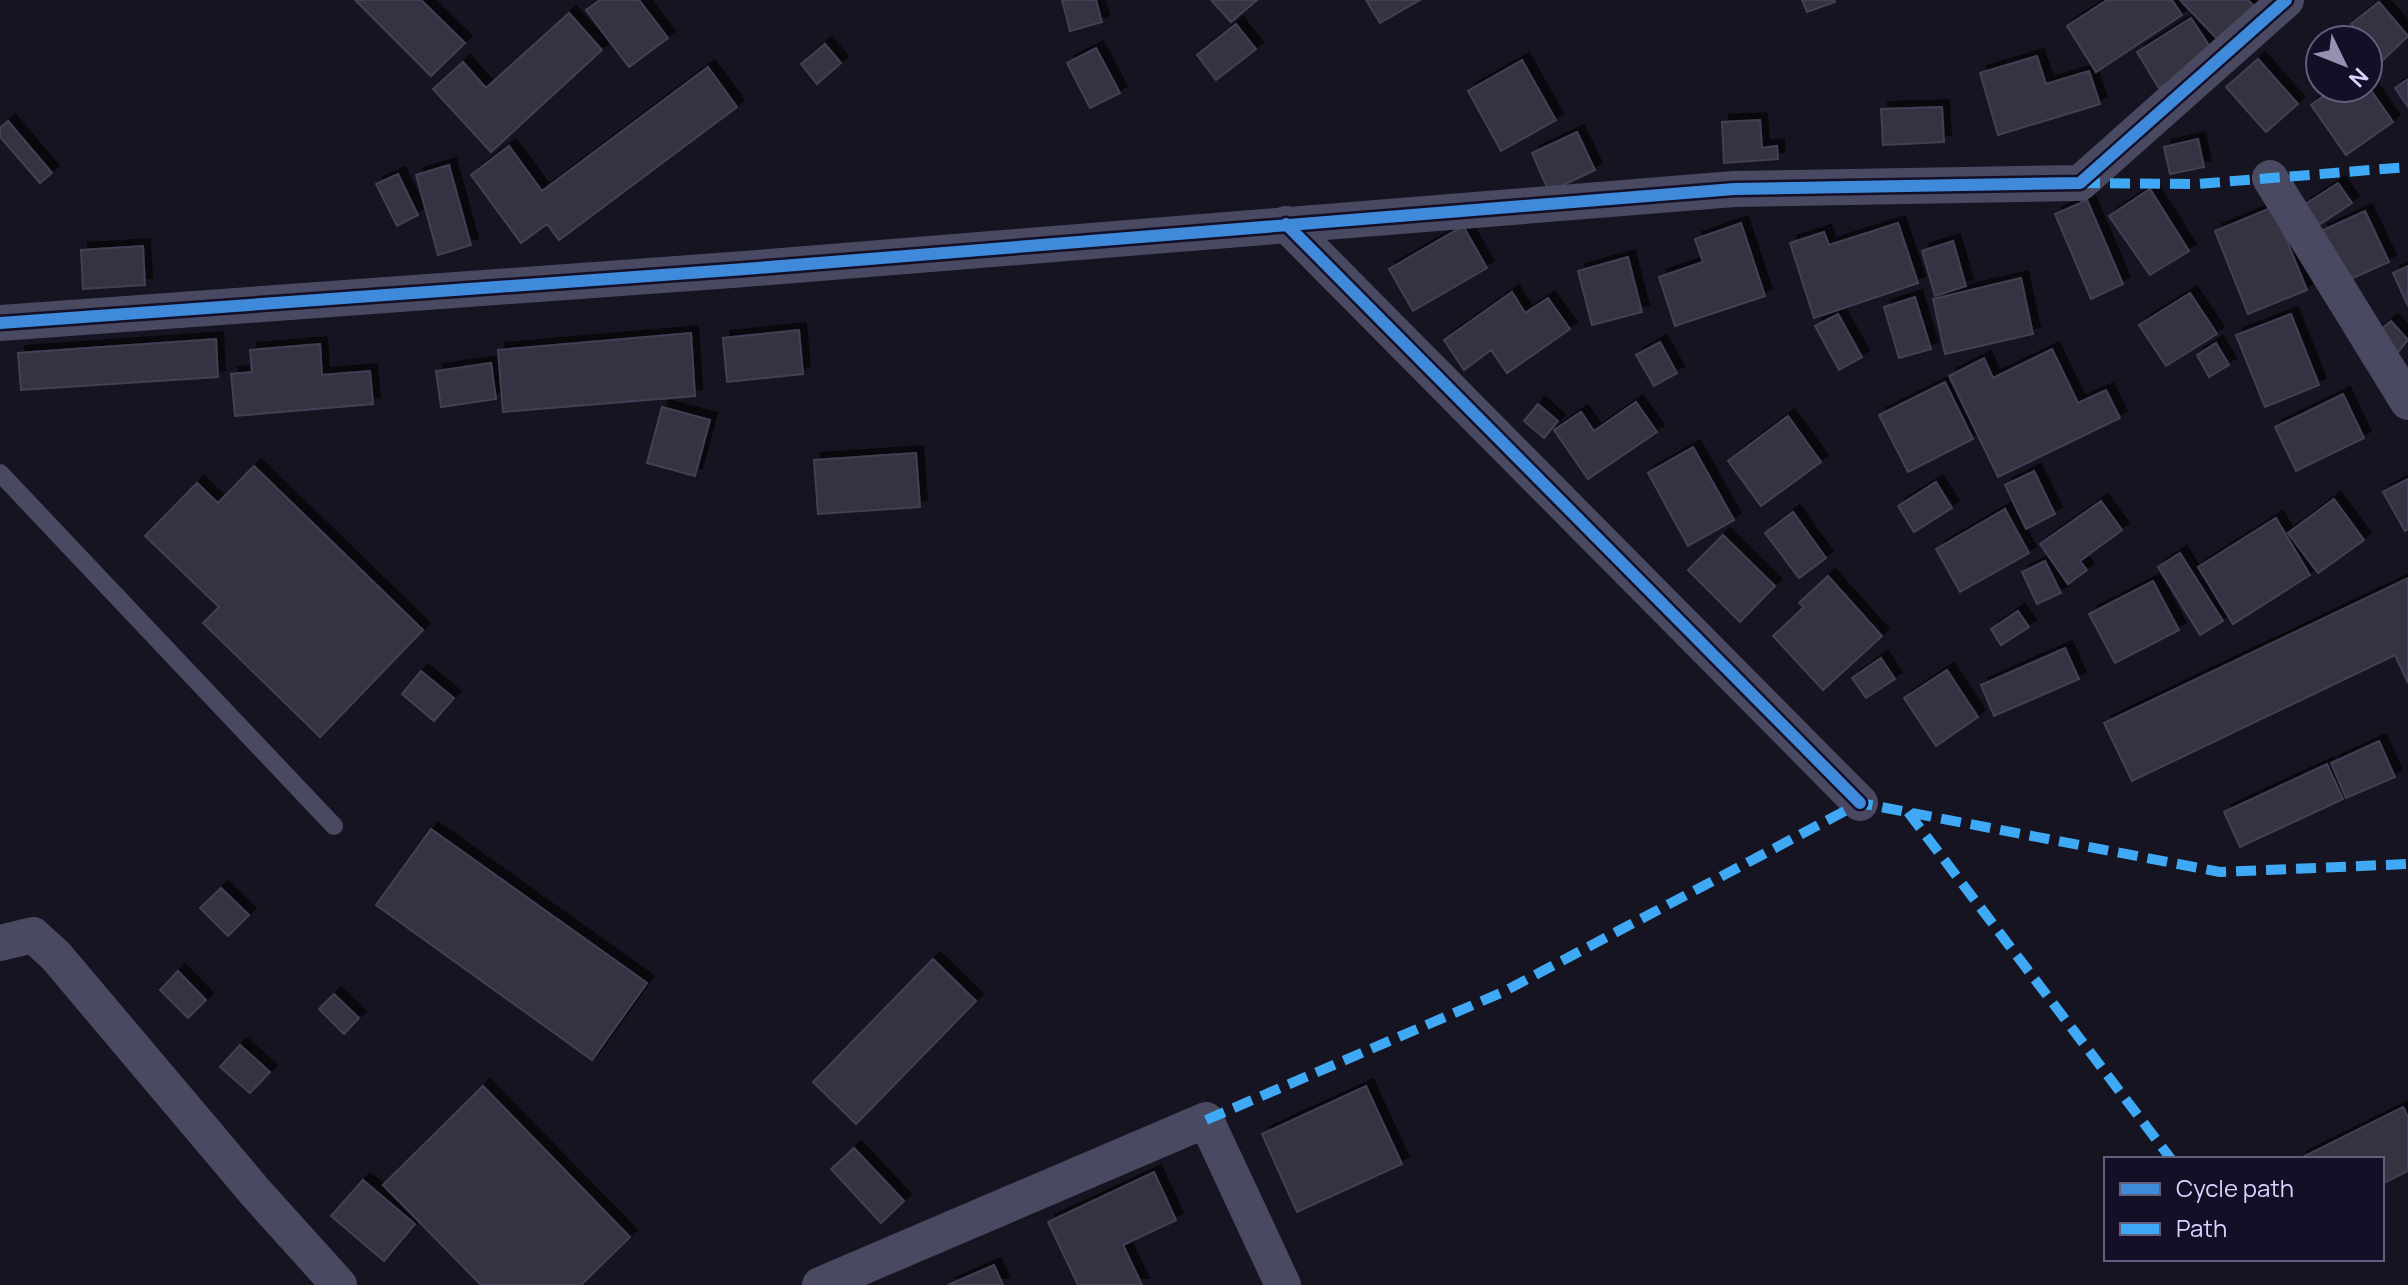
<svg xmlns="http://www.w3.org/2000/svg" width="2408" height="1285" font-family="Manrope,sans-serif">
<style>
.building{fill:#343243;stroke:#433f54;stroke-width:2;filter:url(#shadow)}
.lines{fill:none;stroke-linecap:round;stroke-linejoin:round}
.service{stroke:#4a4962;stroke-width:18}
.minor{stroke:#4a4962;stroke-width:36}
.quiet{stroke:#3fa9f5;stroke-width:10;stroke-dasharray:20 10;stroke-linecap:butt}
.cycleway-casing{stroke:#130f26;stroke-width:17}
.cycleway{stroke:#408adc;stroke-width:12}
</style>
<defs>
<filter id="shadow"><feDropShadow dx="7" dy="-7" stdDeviation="0" flood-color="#0009"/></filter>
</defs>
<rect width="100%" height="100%" fill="#161421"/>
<path class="building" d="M355,0H421L465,43L431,76Z
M600,0H639L668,38L629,67L586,10Z
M1062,0H1096L1102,22L1070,31Z
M1211,0H1257L1231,22Z
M1366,0H1420L1380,23Z
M1802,0H1834L1835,2L1807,12Z
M2107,0H2172L2182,15L2096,72L2067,26Z
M2180,0H2248L2257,9L2221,43Z
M2379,2L2408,36L2382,61L2368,40L2351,24Z
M569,13L602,50L491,152L433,89L463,62L486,88Z
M2191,18L2214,53L2159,88L2137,52Z
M1236,24L1256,49L1216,80L1197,55Z
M825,44L841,63L817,84L801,64Z
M1096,48L1120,93L1090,108L1067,63Z
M2037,56L2046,84L2089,71L2100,104L1998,135L1980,73Z
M2258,59L2298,104L2266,132L2226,87Z
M1522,60L1556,120L1501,151L1468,91Z
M708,67L737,107L559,240L547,224L521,243L471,175L509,146L542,191Z
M2408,79V107L2395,88Z
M2368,86L2393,122L2346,155L2311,105L2335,88Z
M1942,107L1944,142L1883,145L1881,109Z
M1760,120L1762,148L1777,146L1778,159L1724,163L1722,122Z
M8,121L52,173L40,183L0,137V128Z
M1577,132L1595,170L1549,192L1532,153Z
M2198,139L2204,167L2170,174L2164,147Z
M449,165L471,245L438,255L416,175Z
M398,174L418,215L397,226L376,184Z
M2338,183L2352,203L2317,226L2304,205Z
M2150,189L2189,251L2150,275L2109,216Z
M2087,200L2123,284L2091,299L2055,214Z
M2273,207L2307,290L2248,314L2215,231Z
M2365,211L2389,262L2344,282L2321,231Z
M1741,223L1765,296L1675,326L1659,277L1703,262L1695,239Z
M1898,223L1918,283L1814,318L1790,243L1824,232L1829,245Z
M1463,226L1487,268L1413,311L1389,269Z
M1953,241L1966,286L1935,296L1922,251Z
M143,246L145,285L83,289L81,250Z
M1628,257L1642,312L1592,325L1578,271Z
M2408,266V306L2393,273Z
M2021,278L2033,334L1945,354L1933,299Z
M1512,292L1525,313L1548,298L1570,329L1507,373L1491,350L1464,370L1444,340Z
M2190,293L2217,334L2166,366L2139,325Z
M1915,297L1931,349L1899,358L1884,307Z
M1838,314L1862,357L1839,370L1815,326Z
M2291,314L2319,385L2265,407L2236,335Z
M2391,321L2408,340L2395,356L2376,333Z
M799,330L803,374L727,382L723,338Z
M691,333L695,396L503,412L498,350Z
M216,339L218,377L21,390L18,353Z
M1660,342L1677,373L1654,386L1636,355Z
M2216,343L2229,365L2209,377L2197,355Z
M320,344L322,375L370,371L373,404L235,416L231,374L252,372L250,350Z
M2052,349L2078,403L2106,390L2120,418L1998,477L1949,376L1984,358L1993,378Z
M491,363L496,399L441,407L436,371Z
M1945,382L1973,439L1908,472L1879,415Z
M2343,394L2364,438L2296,471L2275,427Z
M1636,402L1657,432L1588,479L1554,430L1581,412L1594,431Z
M1538,404L1558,421L1544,438L1524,421Z
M662,407L710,420L695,476L647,463Z
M1788,416L1821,462L1761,506L1728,461Z
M1693,447L1734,520L1688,546L1648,473Z
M916,453L920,507L818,514L814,460Z
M254,466L423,630L320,737L203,623L219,607L145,536L197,483L218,503Z
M2034,471L2055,514L2026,529L2005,485Z
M2408,479V529L2405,531L2383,492Z
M1936,482L1952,508L1914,532L1898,506Z
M2334,499L2364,540L2318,573L2288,533Z
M2101,501L2122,530L2080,561L2087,570L2068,584L2040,544Z
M2005,509L2029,553L1960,592L1936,549Z
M1793,512L1826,558L1799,578L1765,533Z
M2276,518L2310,575L2233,624L2198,567Z
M1723,535L1775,586L1740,622L1688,570Z
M2180,553L2223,621L2200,635L2158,567Z
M2045,561L2061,593L2037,604L2022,572Z
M1828,576L1882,636L1823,690L1773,636L1804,607L1799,603Z
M2408,578V683L2395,655L2132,781L2104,723Z
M2153,581L2179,630L2115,663L2089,614Z
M2018,611L2029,627L2001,645L1991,629Z
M2065,648L2079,679L1994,716L1981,685Z
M1881,658L1895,679L1866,698L1852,678Z
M1947,670L1978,717L1936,746L1904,698Z
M421,671L454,698L434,721L402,694Z
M2379,741L2395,777L2346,798L2331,763Z
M2327,764L2343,799L2240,847L2224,812Z
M431,829L647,983L592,1060L376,905Z
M221,888L249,915L228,936L200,908Z
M933,959L976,1001L856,1124L813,1082Z
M178,971L206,1000L188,1018L160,990Z
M334,994L359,1018L344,1034L319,1009Z
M240,1045L270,1072L250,1093L220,1067Z
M483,1086L630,1237L581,1285H481L383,1185Z
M1366,1086L1402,1164L1297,1212L1262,1134Z
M2403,1107L2408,1117V1171L2382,1184V1159H2299Z
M854,1148L904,1201L881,1223L831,1169Z
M1154,1172L1176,1220L1123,1245L1142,1285H1078L1048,1222Z
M363,1180L415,1224L384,1261L331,1216Z
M994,1265L1003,1285H948Z"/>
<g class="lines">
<path class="service" d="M0,473L334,826"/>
<path class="minor" d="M2270,178L2408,402
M1286,224L1860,803
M0,323L745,269L1734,189L2080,183L2286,0
M0,943L33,935L56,956L256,1193L339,1285
M820,1285L1206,1120L1283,1285"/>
<path class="quiet" d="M2080,183L2197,184L2408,167
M1908,812L2171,1159
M1206,1120L1503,992L1860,803L2220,872L2408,864"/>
<g class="cycleway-casing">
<path id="cycleway" d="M1286,224L1860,803
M0,323L745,269L1734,189L2080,183L2286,0"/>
</g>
<use href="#cycleway" class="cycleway"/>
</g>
<rect x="2104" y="1157" width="280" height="104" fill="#130f26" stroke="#625e7d" stroke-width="2"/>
<rect x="2120" y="1183" width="40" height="12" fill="#408adc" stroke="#625e7d" stroke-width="2"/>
<text x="2176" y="1197" font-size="24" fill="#d9d4ff">Cycle path</text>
<rect x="2120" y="1223" width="40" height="12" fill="#3fa9f5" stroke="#625e7d" stroke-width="2"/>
<text x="2176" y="1237" font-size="24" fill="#d9d4ff">Path</text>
<g transform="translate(2344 64) rotate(133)"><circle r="38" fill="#130f26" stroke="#625e7d" stroke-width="2"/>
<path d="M0-6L14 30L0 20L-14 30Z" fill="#9591b1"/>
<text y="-12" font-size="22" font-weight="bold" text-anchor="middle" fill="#d9d4ff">N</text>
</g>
</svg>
